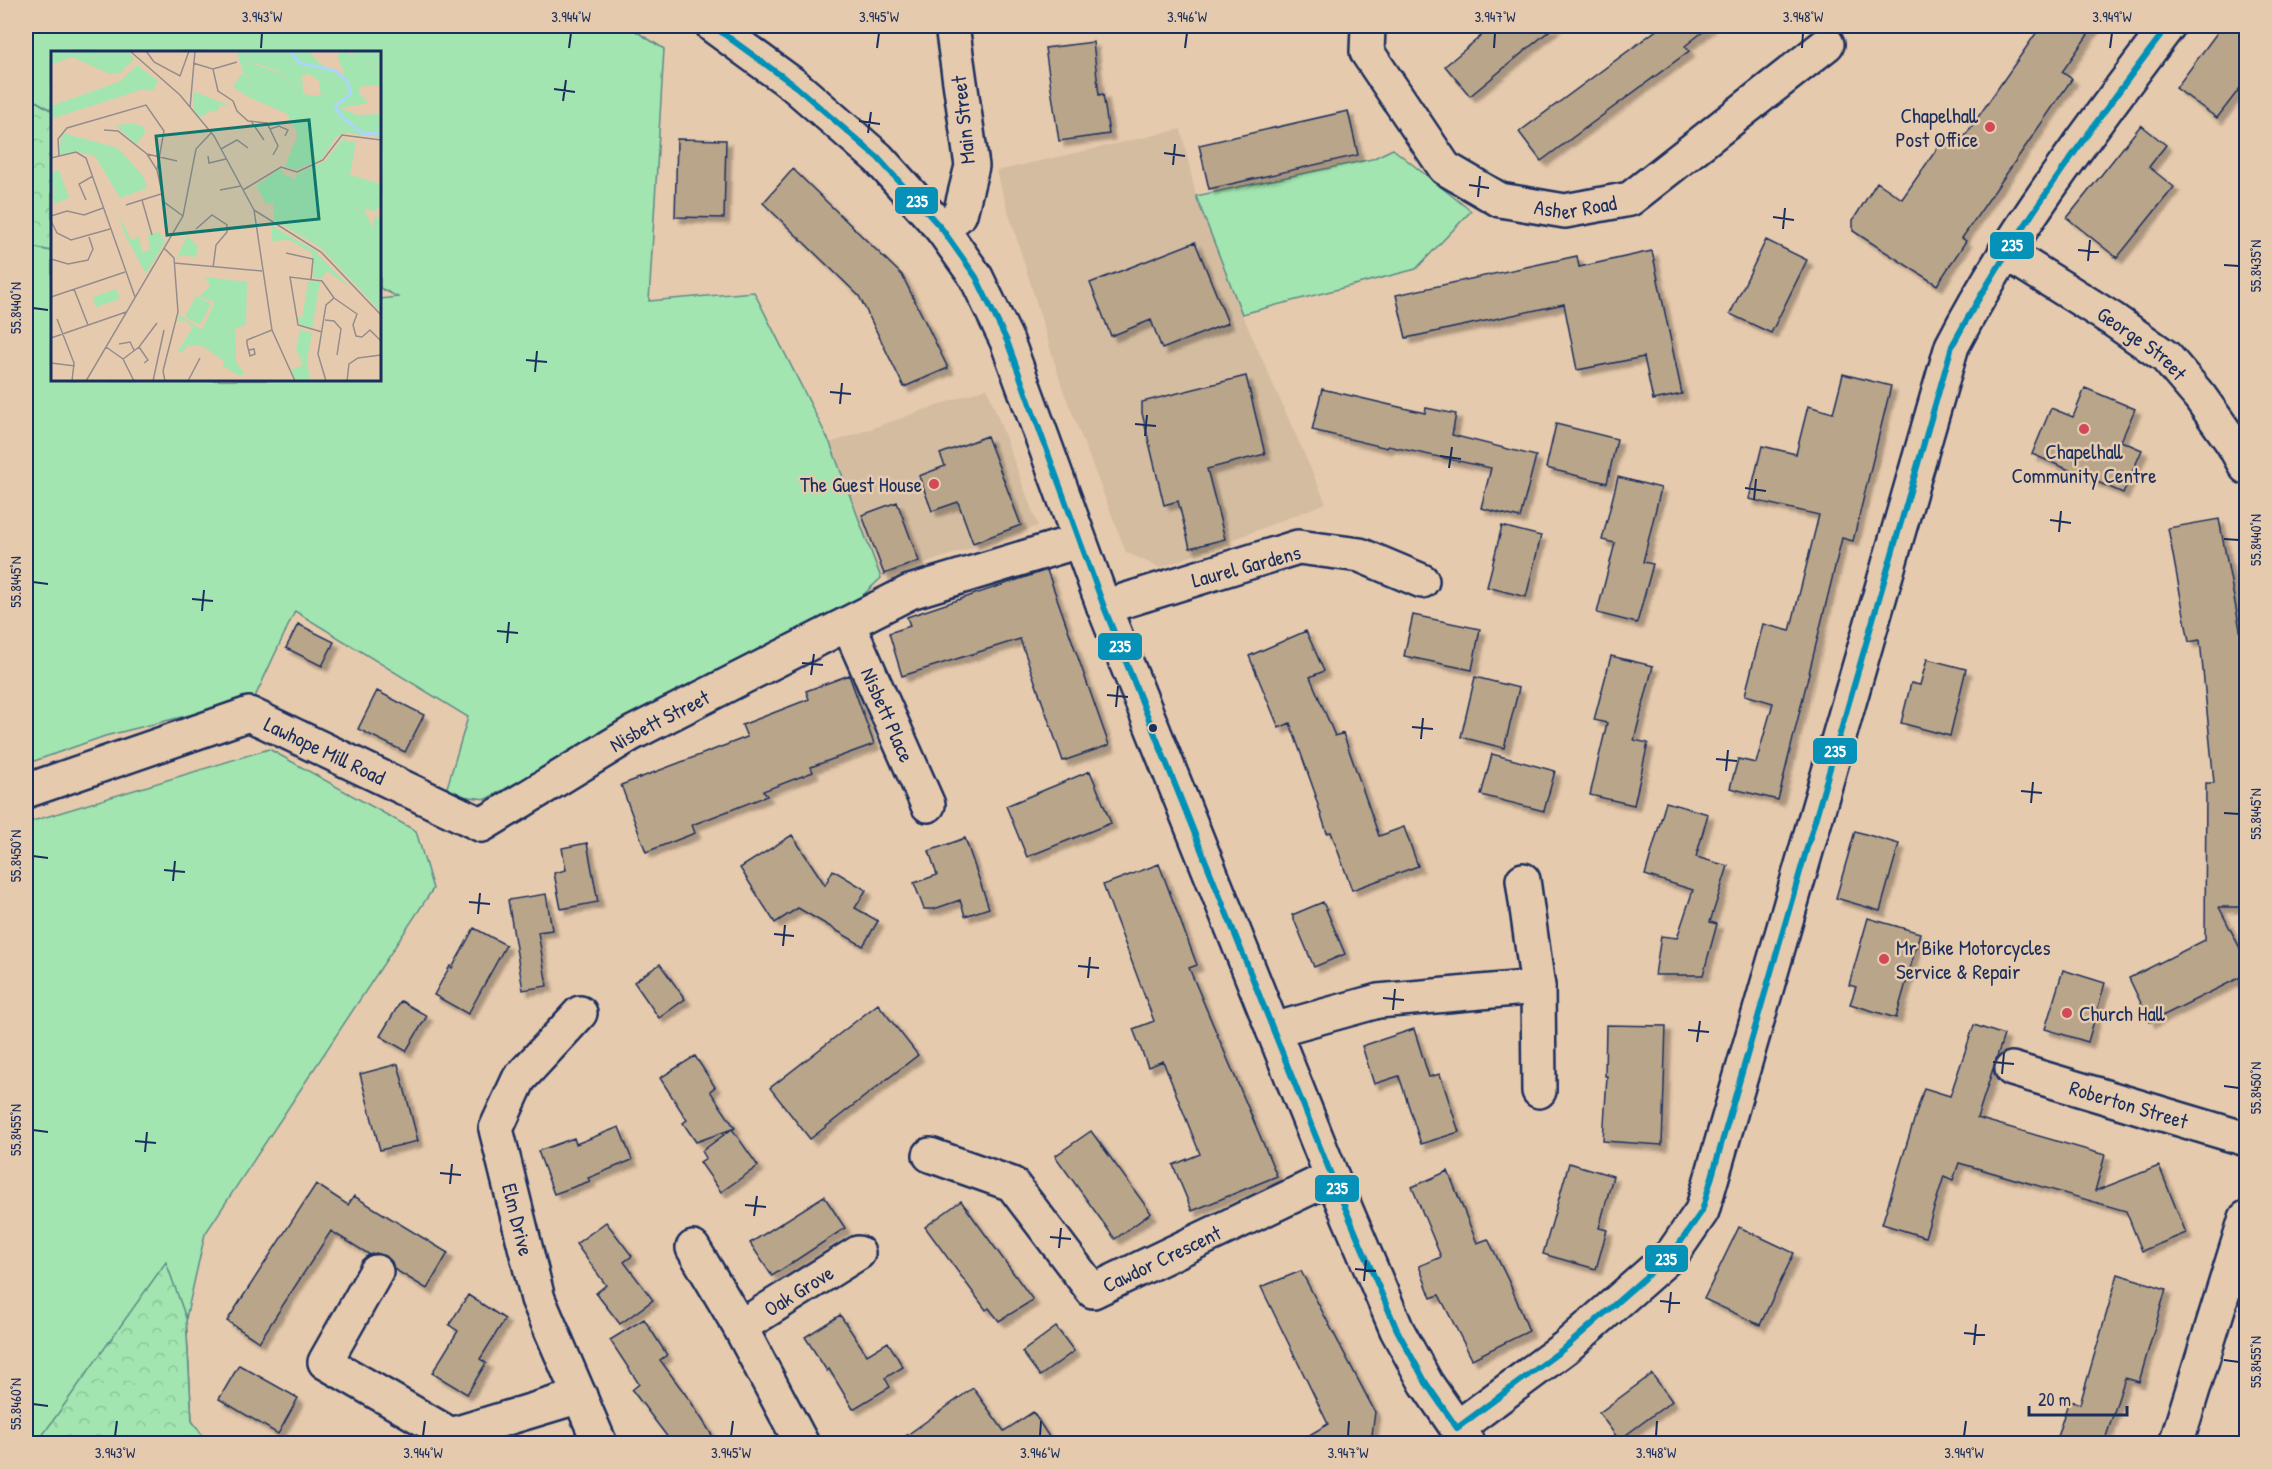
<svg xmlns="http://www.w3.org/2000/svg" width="2272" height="1469" font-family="'Patrick Hand',sans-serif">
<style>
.built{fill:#d4bca1}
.grass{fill:#a2e5b0;stroke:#5e8a87;stroke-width:1.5}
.forest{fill:url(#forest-crowns);stroke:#5e8a87;stroke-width:1.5}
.building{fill:#b9a589;stroke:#1b2f5e;stroke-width:1.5;filter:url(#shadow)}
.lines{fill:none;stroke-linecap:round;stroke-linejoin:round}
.minor-casing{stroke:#1b2f5e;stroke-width:38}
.major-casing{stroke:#1b2f5e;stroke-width:38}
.minor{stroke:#e6caad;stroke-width:33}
.major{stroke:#e6caad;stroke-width:33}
.bus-1-casing{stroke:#e6caad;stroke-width:10}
.bus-1{stroke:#0591b8;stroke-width:6}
.ticks{fill:none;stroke:#1b2f5e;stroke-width:2}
.poi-dot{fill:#d1495b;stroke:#e6caad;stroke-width:2}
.bus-dot{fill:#1b2f5e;stroke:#e6caad;stroke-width:2}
.labels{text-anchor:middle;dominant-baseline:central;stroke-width:5;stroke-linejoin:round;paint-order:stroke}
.poi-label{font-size:21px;fill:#1b2f5e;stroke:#e6caad;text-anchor:end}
.street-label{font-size:21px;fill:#1b2f5e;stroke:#e6caad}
.inset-river{fill:none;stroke:#acd5f7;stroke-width:3}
.inset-road{fill:none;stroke:#958c8d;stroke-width:1.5}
.view{fill:#0f766e;fill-opacity:0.15;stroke:#0f766e;stroke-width:3}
.inset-edge{fill:none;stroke:#1b2f5e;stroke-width:3}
.line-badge{stroke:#e6caad;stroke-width:2}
.badge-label{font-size:16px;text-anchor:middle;font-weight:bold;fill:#fff}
.neatline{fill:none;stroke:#1b2f5e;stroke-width:2}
.ticks-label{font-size:15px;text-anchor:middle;fill:#1b2f5e}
</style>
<defs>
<pattern id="forest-crowns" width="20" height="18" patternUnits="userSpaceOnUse" patternTransform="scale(1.5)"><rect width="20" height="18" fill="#a2e5b0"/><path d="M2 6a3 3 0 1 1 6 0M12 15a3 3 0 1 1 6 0" fill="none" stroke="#8bc59a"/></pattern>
<filter id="shadow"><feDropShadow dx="5.5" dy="5.5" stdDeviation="1.5" flood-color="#0004"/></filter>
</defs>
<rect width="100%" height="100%" fill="#e6caad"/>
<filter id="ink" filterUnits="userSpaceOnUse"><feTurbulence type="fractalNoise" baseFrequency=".0167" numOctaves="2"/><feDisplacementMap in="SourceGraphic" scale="12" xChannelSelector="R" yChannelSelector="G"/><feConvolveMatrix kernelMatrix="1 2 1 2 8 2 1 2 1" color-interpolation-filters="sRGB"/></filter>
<g filter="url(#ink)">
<path class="built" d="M1181,129L1196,196L1242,314L1326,503L1160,568L1126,552L1062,387L996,171Z
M987,388L1038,526L881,578L830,443Z"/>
<path class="grass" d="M26,26H628L664,49L649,301L754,292L830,443L881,578L861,597L486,799L445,794L468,717L295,611L254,699L105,736L26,764V246L52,251V380H380V299L398,297L380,288V52H52V111L26,95Z
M1393,149L1471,211L1416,269L1242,314L1196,196L1372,159Z
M269,749L416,831L433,889L205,1234L186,1318L192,1421L208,1443L26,1444V823Z"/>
<path class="forest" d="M26,95L52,111V251L26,246Z
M166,1262L186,1318L192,1421L208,1443H37Z"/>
<path class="building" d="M1493,26H1555L1470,96L1445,66Z
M1662,26H1710L1685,46L1689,51L1541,161L1519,132Z
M2041,26H2094L2062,72L2072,79L1962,238L1966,241L1937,285L1853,231V220L1877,182L1902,199L1943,140L1956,149Z
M2222,26H2247V79L2217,118L2176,88Z
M1093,42L1099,95L1103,94L1109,134L1059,141L1045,48Z
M1348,111L1358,155L1209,189L1199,145Z
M2141,125L2166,145L2149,167L2174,187L2117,258L2067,218Z
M677,139L726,140L724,218L675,217Z
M793,169L902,275L948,368L904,387L859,296L763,203Z
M1766,240L1807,260L1771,333L1730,314Z
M1195,242L1228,323L1162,349L1151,320L1111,336L1090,283Z
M1652,251L1682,394L1653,400L1644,357L1577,370L1564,304L1406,338L1396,295L1577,256L1579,267Z
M1843,374L1891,386L1853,541L1842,538L1778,800L1730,788L1738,759L1756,763L1773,703L1745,695L1763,624L1790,631L1819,515L1749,499L1762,446L1796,454L1808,406L1833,413Z
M1246,376L1265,454L1207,469L1225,539L1190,548L1178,501L1164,505L1142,413V402Z
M2085,388L2135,409L2121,441L2142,450L2123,493L2032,454L2051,408L2073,417Z
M1322,389L1425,413L1426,408L1456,414L1452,435L1536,456L1520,518L1481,508L1491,468L1388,446L1387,448L1312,430Z
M1556,424L1617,439L1607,483L1546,468Z
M987,436L1021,525L973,543L958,502L932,511L919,476L945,466L940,454Z
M1618,477L1661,488L1643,562L1653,564L1637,623L1597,613L1615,543L1602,540Z
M897,502L919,561L884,574L862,515Z
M2219,519L2247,666V907H2219L2247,962V974L2150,1022L2129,978L2205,940L2206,783H2214L2200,640L2189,642L2168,528Z
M1502,526L1541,536L1526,597L1487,587Z
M1047,570L1109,745L1063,761L1020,639L902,676L889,633L910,626L907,617Z
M1413,615L1480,629L1472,670L1404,656Z
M298,624L334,642L322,666L286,648Z
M1306,631L1324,671L1310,677L1335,736L1343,733L1379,836L1404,827L1418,866L1352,890L1331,832L1327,833L1315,796H1316L1290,723L1279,728L1249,656Z
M1611,656L1653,666L1634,740L1648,743L1634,805L1590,795L1607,723L1594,720Z
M1927,659L1966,669L1950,736L1901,723L1911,683L1920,685Z
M849,675L874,744L811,767L813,772L763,791L767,796L692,825L695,833L646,852L621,785L747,737L742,725L809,699L806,691Z
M1475,677L1519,688L1504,748L1461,737Z
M377,691L424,715L405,752L358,729Z
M1492,754L1555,771L1544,811L1481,795Z
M1090,771L1111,823L1027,857L1006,806Z
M1666,802L1708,814L1696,857L1728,866L1710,922L1717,924L1703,975H1655L1661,936L1677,938L1693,890L1645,875Z
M1855,831L1899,844L1880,911L1836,898Z
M792,835L825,885L833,870L866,890L855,908L878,921L863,946L798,908L775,923L740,868Z
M965,838L989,908L965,916L960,900L934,909H924L914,883L937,875L929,851Z
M587,843L598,902L561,909L554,873L566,870L562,848Z
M1159,864L1197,965L1189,968L1277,1176L1192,1211L1173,1165L1200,1154L1163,1061L1148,1067L1133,1029L1154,1021L1103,885Z
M546,894L552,930L538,932L547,986L523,990L508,900Z
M1323,902L1345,954L1314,967L1292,915Z
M1868,918L1920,933L1896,1018L1850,1004L1856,987L1849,985Z
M474,928L506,945L468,1014L434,995L450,966L452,968Z
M660,964L685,999L659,1018L634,982Z
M2063,970L2105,983L2088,1042L2045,1029Z
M401,1001L427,1016L406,1051L380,1036Z
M878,1004L918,1055L810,1139L770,1088Z
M1606,1025L1666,1026L1662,1145L1603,1141L1607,1076H1605Z
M1974,1025L2004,1035L1977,1118L2105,1155L2095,1191L2159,1166L2186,1233L2142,1251L2126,1211L1959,1163L1953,1180L1944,1176L1925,1237L1882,1224L1924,1088L1950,1096Z
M1414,1029L1429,1077L1440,1074L1459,1132L1421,1144L1399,1076L1374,1084L1362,1046Z
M695,1056L715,1087L710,1091L735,1128L732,1129L758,1166L721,1192L700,1162L706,1158L702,1151L732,1129L696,1142L683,1123L687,1120L660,1078Z
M398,1064L418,1141L380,1150L360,1074Z
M619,1127L632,1160L588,1178L590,1181L554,1194L538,1151L574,1138L576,1144Z
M1091,1131L1151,1213L1115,1239L1055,1156Z
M1569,1163L1613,1176L1599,1228L1607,1230L1596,1269L1543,1254Z
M1448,1171L1477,1243L1488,1239L1510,1284L1529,1331L1472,1359L1439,1295L1431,1298L1419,1266L1441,1257L1412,1187Z
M316,1184L348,1205L354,1196L448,1253L427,1289L394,1269L392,1262L386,1256L376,1253L370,1255L331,1231L259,1342L227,1321Z
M824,1196L845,1228L772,1276L750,1243Z
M961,1201L1033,1300L999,1321L989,1308L986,1310L925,1227Z
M606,1222L632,1256L624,1262L653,1300L620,1324L596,1293L606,1285L576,1244Z
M1739,1227L1794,1253L1760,1325L1704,1299Z
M1301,1271L1375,1412L1371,1443H1296L1328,1424L1261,1287Z
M2118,1274L2166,1289L2139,1382L2125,1378L2104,1443H2055L2069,1400L2080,1404Z
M468,1295L505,1319L480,1359L486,1363L467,1394L432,1373L458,1331L449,1325Z
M840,1315L867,1355L888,1342L903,1367L885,1378L890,1387L853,1409L829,1369L827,1371L805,1337Z
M644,1319L667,1355L660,1360L691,1402L717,1443H672L632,1390L639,1384L610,1340Z
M1056,1327L1074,1351L1040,1376L1022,1352Z
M239,1365L298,1398L278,1434L219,1399Z
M1652,1374L1672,1401L1619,1440L1599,1413Z
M973,1388L1004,1431L1033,1412L1053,1443H896Z"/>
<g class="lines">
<g class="minor-casing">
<g id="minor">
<path id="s1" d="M1368,26L1367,52L1445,168L1500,200L1565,211L1630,199L1827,44"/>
<path d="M942,229L960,214L972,166L952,26"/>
<path id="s2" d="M2005,252L2112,319L2166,357L2200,397L2232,442L2246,467"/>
<path d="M1104,607L1298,547L1360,555L1422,581"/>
<path id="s3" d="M848,624L928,805"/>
<path id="s4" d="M26,791L249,714L482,825L631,734L910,592L1079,541"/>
<path d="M1523,880L1538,987"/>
<path id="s5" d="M580,1013L519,1079L496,1129L538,1299L600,1444"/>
<path d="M1273,1030L1378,1001L1538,987L1539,1091"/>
<path id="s6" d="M2012,1069L2246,1139"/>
<path id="s7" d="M930,1155L1012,1184L1093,1291L1332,1177"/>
<path d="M693,1248L740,1327L802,1444"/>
<path d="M376,1272L325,1362L451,1435L580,1396"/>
<path id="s8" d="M740,1327L858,1253"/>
<path d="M1457,1428L1566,1347L1673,1253L1702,1211L1952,346C2011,232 2091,128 2168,26"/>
<path d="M2176,1444L2246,1218"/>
</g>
</g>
<g class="major-casing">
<path id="major" d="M713,26L794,85L878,158L942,229L976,277L1007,341L1104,607L1332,1177L1397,1330L1426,1383L1468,1444"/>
</g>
<use href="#minor" class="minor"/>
<use href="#major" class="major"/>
<g class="bus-1-casing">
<path id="bus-1" d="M713,26L794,85L878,158L942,229L976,277L1007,341L1104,607L1332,1177L1397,1330L1426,1383L1457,1428
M1457,1428L1566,1347L1673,1253L1702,1211L1952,346C2014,232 2090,129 2168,26"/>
</g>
<use href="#bus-1" class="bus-1"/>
</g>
</g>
<path class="ticks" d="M261,48L262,33M569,48L571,33M877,48L879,33M1185,48L1187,33M1494,48L1495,33M1802,48L1803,33M2110,48L2112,33M554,89L575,92M563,101L566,80M859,121L880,124M868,133L871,112M1164,153L1185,156M1173,165L1175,144M1469,185L1489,188M1478,197L1480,176M1773,217L1794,220M1783,229L1785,208M2078,250L2099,252M2088,261L2090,240M2224,265L2239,266M33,308L48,310M526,360L547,362M535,372L537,351M830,392L851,394M840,404L842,383M1135,424L1156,426M1145,436L1147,415M1440,456L1461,459M1449,468L1452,447M1745,488L1766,491M1754,500L1756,479M2050,520L2071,523M2059,532L2061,511M2224,539L2239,540M33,582L48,584M192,599L213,601M202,611L204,590M497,631L518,633M507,643L509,622M802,663L823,665M811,675L814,654M1107,695L1128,697M1116,707L1118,686M1412,727L1433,729M1421,739L1423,718M1716,759L1737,761M1726,771L1728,750M2021,791L2042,793M2031,803L2033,782M2224,813L2239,814M33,856L48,858M164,870L185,872M173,881L175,861M469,902L490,904M478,914L480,893M774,934L794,936M783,946L785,925M1078,966L1099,968M1088,978L1090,957M1383,998L1404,1000M1393,1010L1395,989M1688,1030L1709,1032M1697,1042L1700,1021M1993,1062L2014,1064M2002,1074L2004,1053M2224,1086L2239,1088M33,1130L48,1132M135,1141L156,1143M145,1152L147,1132M440,1173L461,1175M450,1184L452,1164M745,1205L766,1207M754,1216L757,1196M1050,1237L1071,1239M1059,1248L1061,1228M1355,1269L1376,1271M1364,1281L1366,1260M1660,1301L1680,1303M1669,1313L1671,1292M1964,1333L1985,1335M1974,1345L1976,1324M2224,1360L2239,1362M33,1404L48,1406M115,1436L117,1421M423,1436L425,1421M731,1436L733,1421M1040,1436L1041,1421M1348,1436L1349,1421M1656,1436L1657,1421M1964,1436L1966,1421"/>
<g class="poi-dot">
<circle cx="1990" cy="127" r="6"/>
<circle cx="2084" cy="429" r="6"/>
<circle cx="934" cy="484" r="6"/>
<circle cx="1884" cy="959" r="6"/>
<circle cx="2067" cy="1013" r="6"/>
</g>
<circle class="bus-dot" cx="1153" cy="728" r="5"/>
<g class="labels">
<g class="poi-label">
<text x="1978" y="115">Chapelhall<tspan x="1978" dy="24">Post Office</tspan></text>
<text x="2084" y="451" text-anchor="middle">Chapelhall<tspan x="2084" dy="24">Community Centre</tspan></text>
<text x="922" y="484">The Guest House</text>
<text x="1896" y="947" text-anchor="start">Mr Bike Motorcycles<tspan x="1896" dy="24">Service &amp; Repair</tspan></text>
<text x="2079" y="1013" text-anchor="start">Church Hall</text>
</g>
<g class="street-label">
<text transform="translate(963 120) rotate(-96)">Main Street</text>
<text stroke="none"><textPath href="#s1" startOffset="306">Asher Road</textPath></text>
<text stroke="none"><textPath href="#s2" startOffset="165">George Street</textPath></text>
<text transform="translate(1246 566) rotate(-15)">Laurel Gardens</text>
<text stroke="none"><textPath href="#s3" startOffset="99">Nisbett Place</textPath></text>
<text stroke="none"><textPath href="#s4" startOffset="700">Nisbett Street</textPath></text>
<text stroke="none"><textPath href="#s4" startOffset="320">Lawhope Mill Road</textPath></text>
<text stroke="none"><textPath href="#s6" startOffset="122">Roberton Street</textPath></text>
<text stroke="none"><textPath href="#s5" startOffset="238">Elm Drive</textPath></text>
<text stroke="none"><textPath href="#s7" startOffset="297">Cawdor Crescent</textPath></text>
<text stroke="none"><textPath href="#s8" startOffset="69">Oak Grove</textPath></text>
</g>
</g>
<g transform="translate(51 51)">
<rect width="330" height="330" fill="#e6caad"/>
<path d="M0,0H77L83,8L69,22L59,23L21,6L0,14ZM186,0H192L202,13L228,22L256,44L279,45L283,57L311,85L296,81L285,86L271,108L245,119L234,115L246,86L245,74L235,62L197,46L201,30L192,22ZM300,0H330V16L304,7ZM142,42L144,41L180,55L169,54L165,62L162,59L149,66L143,59ZM293,86L295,91L305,90L299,124L330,133V153L325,160L289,155L285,161L284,183L279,191L299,219L330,210V261L269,196L223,169L222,152L215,153L205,135L230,117L232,123L244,128L246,123L274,110ZM8,119L18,147L3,153L0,121ZM221,175L263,199L298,236L276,220L270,228L262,226L261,202L238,189L221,190ZM257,231H269L261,277L250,276L246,267H251ZM145,245L160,253L149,274L134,266Z" fill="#a2e5b0"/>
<path d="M194,0H257L269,13L294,24L287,7L288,0H292L328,16L330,40L328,34L311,35L307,40L317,52L289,57L307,64L330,63L328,86L296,81L281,83L273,67L268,30L257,22L251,25L252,41L227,20L200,11ZM86,14L107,30L102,40L93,38L0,68V55L68,31ZM205,39L255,68L248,84L235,62L197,46ZM239,150H245L274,152L267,162ZM288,154L313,159L322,177L323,166L330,167V210L299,219L280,202L278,193L284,183L282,167ZM249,279L261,282L256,310L259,330H245L240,319L252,314L245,298Z" fill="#a2e5b0"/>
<path d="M191,22L201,30L197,46L182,36ZM81,72L93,76L94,82L85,93L65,75ZM11,82L67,97L92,125L96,137L69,147L44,105L27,101L8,104ZM68,164L80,189L88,186L91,201L99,199L97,184L108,181L114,191L95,223L74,184ZM136,185L147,195L145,206L129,204L125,209ZM154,226L196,231L195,274L184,277L185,311L194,323L189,325L172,315L173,310L152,295L137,294L130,302L127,300L142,276L133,269L127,271L128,264L151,279L164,251L148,246L159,235Z" fill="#a2e5b0"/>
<path d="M65,238L69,248L45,256L42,246Z" fill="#a2e5b0"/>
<path class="inset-river" d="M239,0L248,12L285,20L296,30L300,43L284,55L291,66L312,83L330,82"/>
<path class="inset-road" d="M79,0L129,44L163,85L203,159L270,201L330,264M95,0L103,11L129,25L138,0M142,12L162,18L167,40L182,50L186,60L197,70L216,72L227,95L222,104M162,18L186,11M139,57L144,0M200,70L213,89M219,78L228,75L237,79L234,85M53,79L67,80L96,103L106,119L113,151L132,165M170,98L186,89L197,97M96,103L126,110M8,105L7,88L16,77L95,54L113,80L106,119M157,105L158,112L175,108M0,107L25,101L35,107L84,246M169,139L190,135M192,139L230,116L246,121L272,109L291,84L330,89M35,149L28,133L42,125M91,149L101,184M75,154L110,143M203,159L221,279L244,330M0,165L16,160L33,164L52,157M0,170L6,182L20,189L59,178M145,178L161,164L176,174V181L165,194L162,217M113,197L123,207L127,261L112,320L114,330M235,202L262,208L260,228M0,208L17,213L37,209L42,198L38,186M123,212L211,220M23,238L37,274M0,246L74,221M283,247L306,263L302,274L305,285L311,286L319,279L330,290M6,268L23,312L21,330M274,269L283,270L290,278L286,304M271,281L247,274L239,226L271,230L283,247M0,287L75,261M68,293L79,291L83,299M55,296L72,308L83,330M88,296L97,309L93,312M198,299L203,298L204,303L199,305L196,293V289L221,279M72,308L88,296L106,272M0,312L24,315M35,330L132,165L145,98L160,82M102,330L113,279M137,330L149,307M275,330L267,303L275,254L283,247M296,330L298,313L307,307L330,304"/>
<path class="view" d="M258,69L268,168L116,184L105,85Z"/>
<rect width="330" height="330" class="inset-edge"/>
</g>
<g class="line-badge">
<rect x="894" y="186" width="45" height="29" rx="6" fill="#0591b8"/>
<rect x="1989" y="231" width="46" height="29" rx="6" fill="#0591b8"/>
<rect x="1097" y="632" width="46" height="29" rx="6" fill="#0591b8"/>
<rect x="1812" y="737" width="46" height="28" rx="6" fill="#0591b8"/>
<rect x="1314" y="1174" width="46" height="29" rx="6" fill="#0591b8"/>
<rect x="1644" y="1244" width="45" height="29" rx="6" fill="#0591b8"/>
</g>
<g class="badge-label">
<text x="917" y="207">235</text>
<text x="2012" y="251">235</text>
<text x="1120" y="652">235</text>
<text x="1835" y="757">235</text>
<text x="1337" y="1194">235</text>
<text x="1666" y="1265">235</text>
</g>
<rect width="2272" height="1469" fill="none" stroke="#e6caad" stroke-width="66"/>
<path d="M2029 1406v9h98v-9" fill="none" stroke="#1b2f5e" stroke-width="3"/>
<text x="2038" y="1406" font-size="18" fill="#1b2f5e" stroke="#e6caad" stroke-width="4.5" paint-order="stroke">20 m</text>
<rect x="33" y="33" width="2206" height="1403" class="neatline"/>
<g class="ticks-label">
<text x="262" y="22">3.943°W</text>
<text x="571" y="22">3.944°W</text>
<text x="879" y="22">3.945°W</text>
<text x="1187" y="22">3.946°W</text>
<text x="1495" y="22">3.947°W</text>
<text x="1803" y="22">3.948°W</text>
<text x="2112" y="22">3.949°W</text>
<text transform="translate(2256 266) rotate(-90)" y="5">55.8435°N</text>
<text transform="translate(16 308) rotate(-90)" y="5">55.8440°N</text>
<text transform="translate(2256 540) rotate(-90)" y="5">55.8440°N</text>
<text transform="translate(16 582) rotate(-90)" y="5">55.8445°N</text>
<text transform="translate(2256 814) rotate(-90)" y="5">55.8445°N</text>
<text transform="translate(16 856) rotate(-90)" y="5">55.8450°N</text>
<text transform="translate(2256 1088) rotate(-90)" y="5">55.8450°N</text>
<text transform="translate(16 1130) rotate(-90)" y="5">55.8455°N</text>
<text transform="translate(2256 1362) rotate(-90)" y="5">55.8455°N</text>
<text transform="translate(16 1404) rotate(-90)" y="5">55.8460°N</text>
<text x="115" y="1458">3.943°W</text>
<text x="423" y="1458">3.944°W</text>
<text x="731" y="1458">3.945°W</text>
<text x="1040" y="1458">3.946°W</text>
<text x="1348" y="1458">3.947°W</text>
<text x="1656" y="1458">3.948°W</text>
<text x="1964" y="1458">3.949°W</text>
</g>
</svg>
